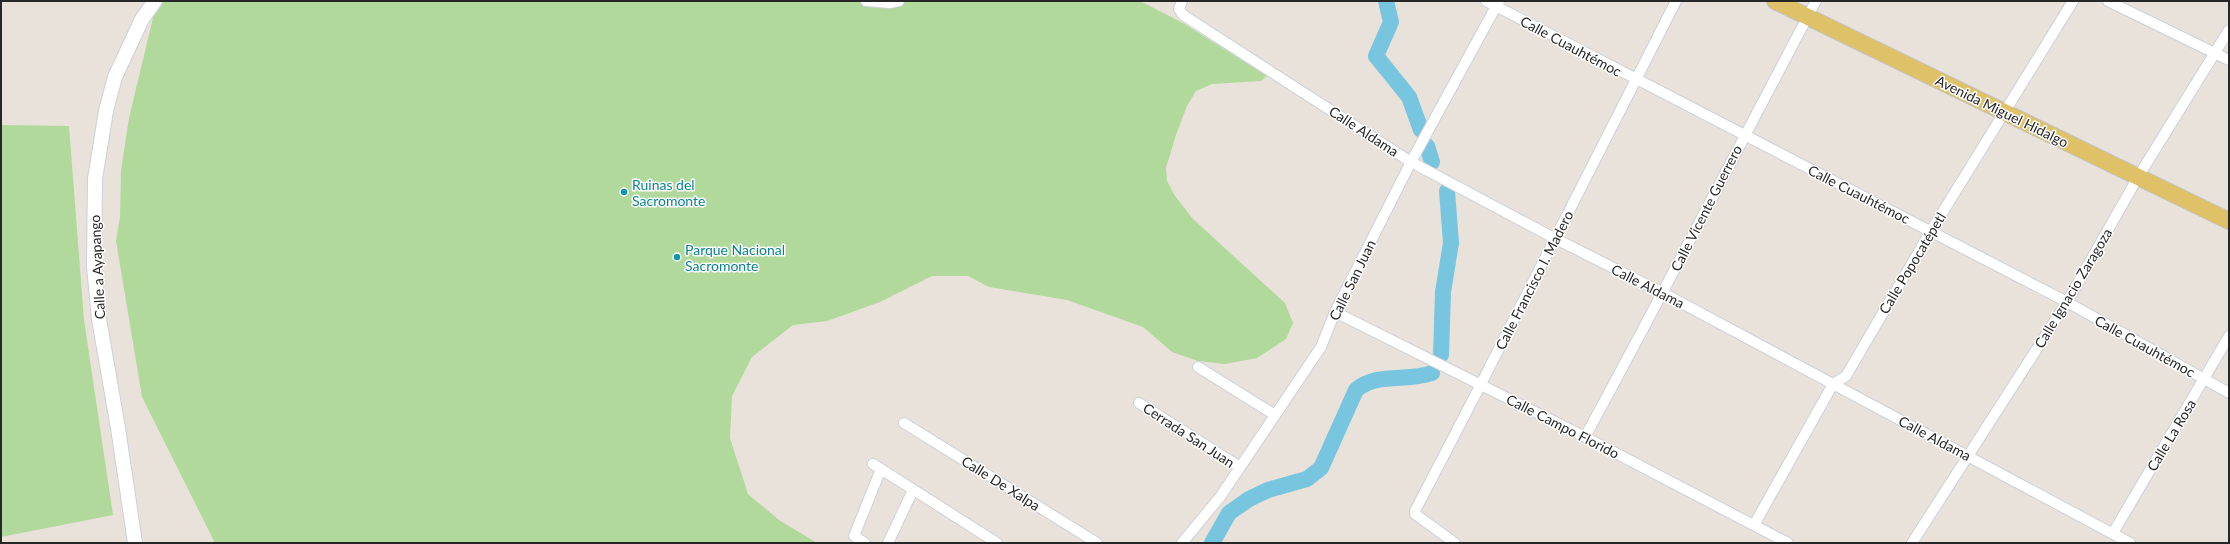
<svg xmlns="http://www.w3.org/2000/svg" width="2230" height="544" font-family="Lato,sans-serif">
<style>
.green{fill:#b2d99c}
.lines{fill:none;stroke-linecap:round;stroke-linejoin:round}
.river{stroke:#78c5df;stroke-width:16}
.minor-casing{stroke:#ccd0da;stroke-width:12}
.secondary-casing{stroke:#ccd0da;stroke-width:16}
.primary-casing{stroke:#c3c3c3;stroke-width:18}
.minor{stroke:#fff;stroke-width:10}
.secondary{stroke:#fff;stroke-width:14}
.primary{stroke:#dfc168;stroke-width:16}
.culture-dot{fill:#0f9aa8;stroke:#fff;stroke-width:1.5}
.labels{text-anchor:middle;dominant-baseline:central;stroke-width:3;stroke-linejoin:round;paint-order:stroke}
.street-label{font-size:14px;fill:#272727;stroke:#fff}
.culture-label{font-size:14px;fill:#0d838f;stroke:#fff;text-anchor:start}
</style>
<rect width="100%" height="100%" fill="#e8e2da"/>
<path class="green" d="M157,1H1140L1183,23L1267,76L1261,81L1212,84L1196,91L1187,106L1176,135L1166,168L1167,181L1175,196L1193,219L1285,303L1293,323L1286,339L1257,358L1225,364L1198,361L1172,352L1143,327L1067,300L989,287L968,276H932L880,302L827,321L793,325L752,357L732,396L730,438L748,494L779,520L817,543H215L142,397L116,241L120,217L121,170L129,118Z
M1,125L69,126L84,320L113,515L1,537Z"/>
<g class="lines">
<path class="river" d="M1386,1L1391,22L1376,56L1409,97L1421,130
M1427,146L1432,162
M1441,355L1443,292L1451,243L1447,191
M1212,543L1229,513L1249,499L1268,490L1307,479L1321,468L1356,390C1376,372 1407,382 1432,373"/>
<g class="minor-casing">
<path id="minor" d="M866,1L890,3L899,1
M1182,1L1179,9L1183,15L1411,162L1556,239L1663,293L2130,543
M1486,1L2067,302L2229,393
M2108,1L2229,60
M1335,312L1585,437L1788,543
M1198,367L1275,415
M1139,403L1240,467
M904,423L1097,543
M1585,437C1664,292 1739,146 1816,1
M873,464L997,543
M1754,525L1833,384L1846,376L1931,231L2073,1
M2113,533L2229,336
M865,543L854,536L881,469
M888,543L913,490
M1182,543L1220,497L1321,347L1335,312L1411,162L1499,1
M1455,543L1415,514V511L1481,384L1676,1
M1912,543L2067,302L2138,177L2229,30"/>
</g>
<g class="secondary-casing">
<path id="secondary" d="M135,543L118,428L99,319L94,266L95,179L106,111L115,77L142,19L155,1"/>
</g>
<g class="primary-casing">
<path id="primary" d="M1775,1L2229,221"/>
</g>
<use href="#minor" class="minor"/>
<use href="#secondary" class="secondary"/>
<use href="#primary" class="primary"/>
</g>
<g class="culture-dot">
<circle cx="624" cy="192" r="4"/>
<circle cx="677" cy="257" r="4"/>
</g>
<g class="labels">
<g class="street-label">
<text transform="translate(1571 46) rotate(28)">Calle Cuauhtémoc</text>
<text transform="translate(2002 111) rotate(26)">Avenida Miguel Hidalgo</text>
<text transform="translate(1364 131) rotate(33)">Calle Aldama</text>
<text transform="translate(1859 194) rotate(27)">Calle Cuauhtémoc</text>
<text transform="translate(1706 208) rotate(-63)">Calle Vicente Guerrero</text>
<text transform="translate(1912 263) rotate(-59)">Calle Popocatépetl</text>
<text transform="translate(97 267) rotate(-93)">Calle a Ayapango</text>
<text transform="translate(1352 280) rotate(-64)">Calle San Juan</text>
<text transform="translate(1534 280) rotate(-63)">Calle Francisco I. Madero</text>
<text transform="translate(1648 286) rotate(27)">Calle Aldama</text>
<text transform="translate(2073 288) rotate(-59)">Calle Ignacio Zaragoza</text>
<text transform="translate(2145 346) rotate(29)">Calle Cuauhtémoc</text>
<text transform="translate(1563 426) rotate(27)">Calle Campo Florido</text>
<text transform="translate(1189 435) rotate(33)">Cerrada San Juan</text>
<text transform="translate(2171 435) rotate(-59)">Calle La Rosa</text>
<text transform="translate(1935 438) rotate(28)">Calle Aldama</text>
<text transform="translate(1001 483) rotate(32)">Calle De Xalpa</text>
</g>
<g class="culture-label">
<text x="632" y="184">Ruinas del<tspan x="632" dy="16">Sacromonte</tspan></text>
<text x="685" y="249">Parque Nacional<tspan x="685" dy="16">Sacromonte</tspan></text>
</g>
</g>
<rect width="2230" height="544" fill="none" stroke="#272727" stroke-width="4"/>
</svg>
